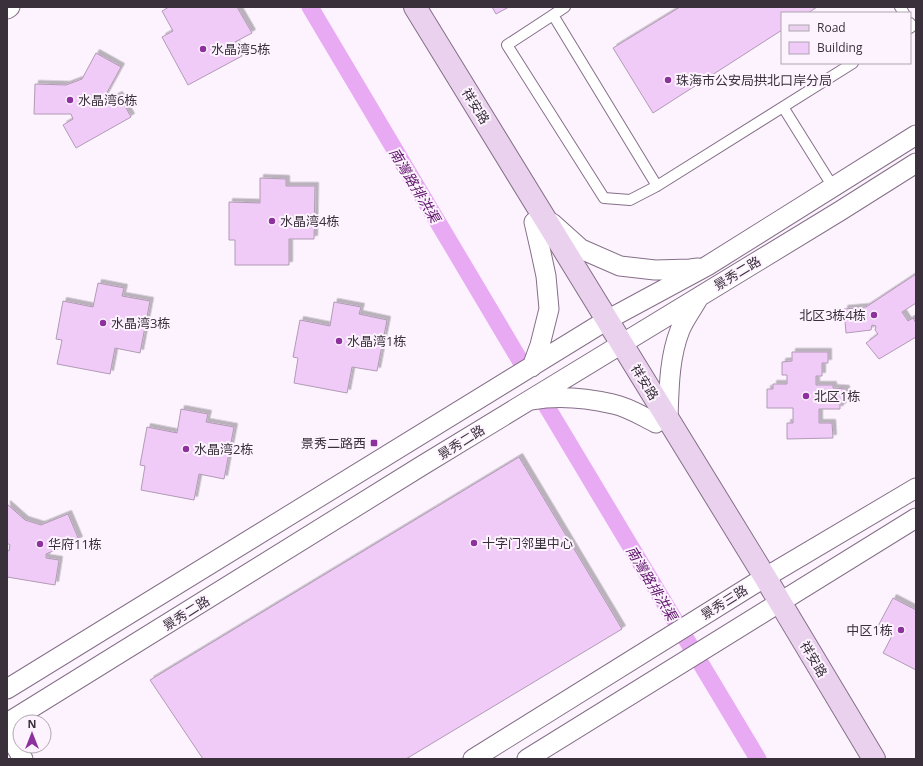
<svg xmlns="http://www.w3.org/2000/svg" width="923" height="766" font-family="'Open Sans','Noto Sans SC',sans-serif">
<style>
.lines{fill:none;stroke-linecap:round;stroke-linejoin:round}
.canal{stroke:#e9aaf4;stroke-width:17}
.building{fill:#f1cbf7;stroke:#b19ab5;filter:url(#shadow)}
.service-casing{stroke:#856f88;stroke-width:12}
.minor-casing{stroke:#856f88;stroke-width:21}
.secondary-casing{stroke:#856f88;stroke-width:24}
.service{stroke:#fff;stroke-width:10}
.minor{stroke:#fff;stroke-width:19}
.secondary{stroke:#ead2ee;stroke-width:22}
.poi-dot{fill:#8d329d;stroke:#fdf3ff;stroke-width:1.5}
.labels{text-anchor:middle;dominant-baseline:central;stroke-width:4;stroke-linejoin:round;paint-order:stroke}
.poi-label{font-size:13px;fill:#39303b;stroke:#fdf3ff;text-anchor:start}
.street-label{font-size:13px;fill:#39303b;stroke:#fdf3ff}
.water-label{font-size:14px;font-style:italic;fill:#5f136b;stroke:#fdf3ff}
</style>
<defs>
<filter id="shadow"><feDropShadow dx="3.5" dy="-3.5" stdDeviation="0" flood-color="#0004"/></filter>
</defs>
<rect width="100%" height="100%" fill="#fdf3ff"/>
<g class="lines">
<path class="canal" d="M310,7L521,362
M547,407L758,759"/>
</g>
<path class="building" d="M169,7H237L252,33L235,42L242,56L188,85L162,37L173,31L162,11Z
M492,7H509L496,14Z
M680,7H817L808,13H782V30L653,113L613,48Z
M96,53L121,67L104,98L106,101L119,95L131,117L76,148L63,125L73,119L71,114H34L35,84L66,85L82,79Z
M260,178L286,179V186H315L314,239H289V265H235V240H229V202L260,203Z
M916,274V303L902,312L908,321L913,318L916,323V337L879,359L866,343L878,334L875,330L876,326L872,325L871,330L846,333L844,309L866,307Z
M98,283L124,288L122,296L150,301L140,353L115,348L110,374L57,364L62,340L56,339L63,301L93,307Z
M334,302L361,307L359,314L387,320L377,371L352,367L347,393L294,383L298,358L293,357L300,320L330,326Z
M792,352H828V363H822V376H816V385H833V388L846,389V403H840V409H819V423H832L833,438L787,439V423H793V408H767V389H773V384H787V375H782V362L792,361Z
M181,409L208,414L206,422L234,427L224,479L199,474L194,500L141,490L145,466L140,465L147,427L177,433Z
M519,457L622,629L406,759H203L150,680Z
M7,504L25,520L41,525L68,514L79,540L46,554V558L59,560L55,585L7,577V550L9,551L10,545L7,543Z
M893,598L916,610V670L883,653L893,634L878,626Z"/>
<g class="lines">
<g class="service-casing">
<path id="service" d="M565,7L553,15L657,186L853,63
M900,7L904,13
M553,15L507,45L604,198L630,200L657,186
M910,23L912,26L910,28
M783,107L833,187"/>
</g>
<g class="minor-casing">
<path id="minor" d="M7,9L10,7
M552,223L581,249L620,266L655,270L690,269L698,268
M532,367L540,345L549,309L546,276L540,248L534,222
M532,400C558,395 587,398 613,404C628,407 642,416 656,423
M668,419C669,389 669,358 680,330C685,318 693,308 699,297
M7,689L607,320L707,266L916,135
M7,723L423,465L840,211L916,163
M7,732L23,759
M473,759L754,584L916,488
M527,759L916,518"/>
</g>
<g class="secondary-casing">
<path id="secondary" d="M415,7L765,577L874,759"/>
</g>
<use href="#service" class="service"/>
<use href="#minor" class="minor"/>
<use href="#secondary" class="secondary"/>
</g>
<g class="poi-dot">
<circle cx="203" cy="49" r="4"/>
<circle cx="668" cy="80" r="4"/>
<circle cx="70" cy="100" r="4"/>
<circle cx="272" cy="221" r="4"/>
<circle cx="874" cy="315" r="4"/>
<circle cx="103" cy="323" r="4"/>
<circle cx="339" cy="341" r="4"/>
<circle cx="806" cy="396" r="4"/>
<rect x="370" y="439" width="8" height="8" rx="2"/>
<circle cx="186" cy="449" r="4"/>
<circle cx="474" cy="543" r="4"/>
<circle cx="40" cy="544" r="4"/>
<circle cx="901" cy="630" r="4"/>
</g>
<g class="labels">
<g class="poi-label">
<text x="211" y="49">水晶湾5栋</text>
<text x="676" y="80">珠海市公安局拱北口岸分局</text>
<text x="78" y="100">水晶湾6栋</text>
<text x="280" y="221">水晶湾4栋</text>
<text x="866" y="315" text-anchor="end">北区3栋4栋</text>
<text x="111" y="323">水晶湾3栋</text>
<text x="347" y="341">水晶湾1栋</text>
<text x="814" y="396">北区1栋</text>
<text x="366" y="443" text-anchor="end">景秀二路西</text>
<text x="194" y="449">水晶湾2栋</text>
<text x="482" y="543">十字门邻里中心</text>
<text x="48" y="544">华府11栋</text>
<text x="893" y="630" text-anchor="end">中区1栋</text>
</g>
<g class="street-label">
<text transform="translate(476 106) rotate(58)">祥安路</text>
<text transform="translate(737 273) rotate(-31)">景秀二路</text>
<text transform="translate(645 382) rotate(58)">祥安路</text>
<text transform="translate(461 442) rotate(-32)">景秀二路</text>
<text transform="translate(724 602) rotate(-32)">景秀三路</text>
<text transform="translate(186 613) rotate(-32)">景秀二路</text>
<text transform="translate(814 659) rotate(59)">祥安路</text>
</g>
<g class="water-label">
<text transform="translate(415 185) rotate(59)">南灣路排洪渠</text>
<text transform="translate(652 583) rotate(59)">南灣路排洪渠</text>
</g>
</g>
<rect width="923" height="766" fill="none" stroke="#39303b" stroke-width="16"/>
<rect x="781" y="12" width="130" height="52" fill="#fdf3ff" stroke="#afa5b1"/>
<rect x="789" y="25" width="20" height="6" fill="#ead2ee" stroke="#afa5b1"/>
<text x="817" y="32" font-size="12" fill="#39303b">Road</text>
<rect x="789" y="42" width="20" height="12" fill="#f1cbf7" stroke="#afa5b1"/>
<text x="817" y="52" font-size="12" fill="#39303b">Building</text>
<g transform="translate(32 734)"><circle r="19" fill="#fdf3ff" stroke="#afa5b1"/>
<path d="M0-3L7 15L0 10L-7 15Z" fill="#8d329d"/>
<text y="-6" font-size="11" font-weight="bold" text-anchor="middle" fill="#39303b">N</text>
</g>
</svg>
